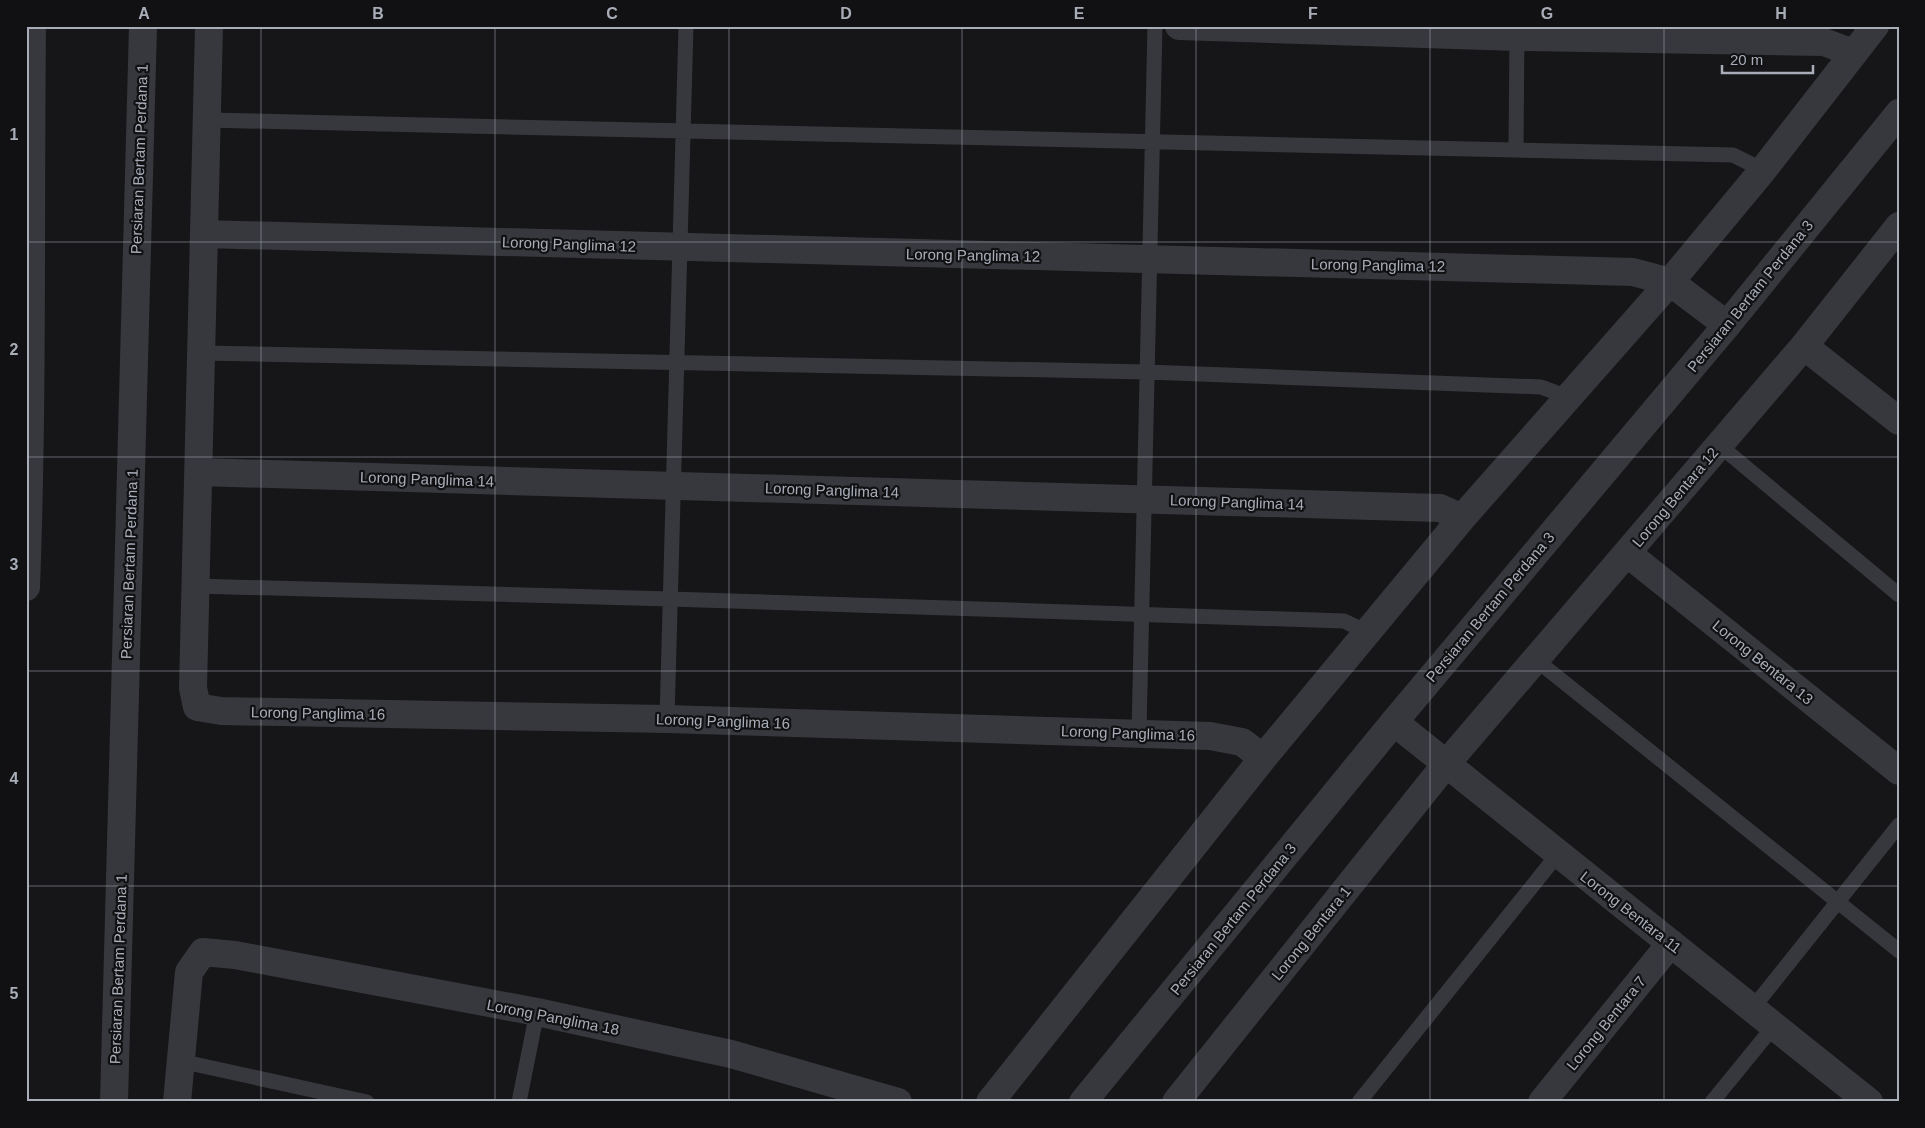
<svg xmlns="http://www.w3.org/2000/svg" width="1925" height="1128" font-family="Arial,sans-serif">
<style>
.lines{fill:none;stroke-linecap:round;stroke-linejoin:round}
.service{stroke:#37383d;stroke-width:15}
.minor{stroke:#37383d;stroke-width:28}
.tertiary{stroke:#37383d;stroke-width:28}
.grid{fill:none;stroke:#a8adb8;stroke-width:1;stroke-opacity:0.55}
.labels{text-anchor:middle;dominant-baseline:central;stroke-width:4.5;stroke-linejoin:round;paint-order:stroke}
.street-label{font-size:15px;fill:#a8adb8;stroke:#111113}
.neatline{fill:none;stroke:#a8adb8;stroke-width:2}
.grid-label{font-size:16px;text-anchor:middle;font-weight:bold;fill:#a8adb8}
</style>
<rect width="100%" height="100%" fill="#161618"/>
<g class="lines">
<path class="service" d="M207,120L1733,155L1763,170
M1516,149L1517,30
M201,353L1147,372L1541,387L1568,397
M1719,445L1899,595
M196,586L670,599L1344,621L1367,632
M1535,659L1899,951
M667,719L686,26
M1139,732L1155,26
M1752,1009L1899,825
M180,1061L367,1102
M519,1102L537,1012
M1359,1102L1558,854
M1712,1102L1774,1026"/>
<path class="minor" d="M209,26L193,688L197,707L221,711L667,719L1210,736L1242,742L1263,758
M1179,26L1517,37L1824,42L1853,53
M204,234L1633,272L1670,282L1727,325
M1804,346L1899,421
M199,472L1440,508L1462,518
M1627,553L1899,771
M26,587C33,400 30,213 32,26
M1394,722L1869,1102
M177,1102L189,972L203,952L235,955L537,1012L731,1054L898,1102
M990,1102L1263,758L1462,518L1670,282L1763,170L1875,26
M1176,1102L1446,764L1804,346L1899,226
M1542,1102L1671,943"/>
<path class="tertiary" d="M114,1102L143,26
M1083,1102L1394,722L1727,325L1899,113"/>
</g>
<path class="grid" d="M261,26V1102M495,26V1102M729,26V1102M962,26V1102M1196,26V1102M1430,26V1102M1664,26V1102M26,242H1899M26,457H1899M26,671H1899M26,886H1899"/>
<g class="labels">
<g class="street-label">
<text transform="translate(139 159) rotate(-88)">Persiaran Bertam Perdana 1</text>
<text transform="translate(569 244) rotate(2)">Lorong Panglima 12</text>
<text transform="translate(973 255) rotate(1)">Lorong Panglima 12</text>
<text transform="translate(1378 265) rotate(1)">Lorong Panglima 12</text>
<text transform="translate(1750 296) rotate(-51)">Persiaran Bertam Perdana 3</text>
<text transform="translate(427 479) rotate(2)">Lorong Panglima 14</text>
<text transform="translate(832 490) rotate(2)">Lorong Panglima 14</text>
<text transform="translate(1675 497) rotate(-50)">Lorong Bentara 12</text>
<text transform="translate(1237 502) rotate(2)">Lorong Panglima 14</text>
<text transform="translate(129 564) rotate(-88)">Persiaran Bertam Perdana 1</text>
<text transform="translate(1490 607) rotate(-50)">Persiaran Bertam Perdana 3</text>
<text transform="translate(1763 662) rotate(39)">Lorong Bentara 13</text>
<text transform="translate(318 713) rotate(1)">Lorong Panglima 16</text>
<text transform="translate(723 721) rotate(2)">Lorong Panglima 16</text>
<text transform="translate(1128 733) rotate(2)">Lorong Panglima 16</text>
<text transform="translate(1631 912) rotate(38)">Lorong Bentara 11</text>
<text transform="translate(1233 919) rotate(-51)">Persiaran Bertam Perdana 3</text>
<text transform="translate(1311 933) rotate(-51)">Lorong Bentara 1</text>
<text transform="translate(118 969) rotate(-88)">Persiaran Bertam Perdana 1</text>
<text transform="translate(553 1017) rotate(11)">Lorong Panglima 18</text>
<text transform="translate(1606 1023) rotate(-51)">Lorong Bentara 7</text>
</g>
</g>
<rect width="1925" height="1128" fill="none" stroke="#111113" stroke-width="55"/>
<path d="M1722 65v8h91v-8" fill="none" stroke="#a8adb8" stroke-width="2.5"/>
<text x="1730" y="65" font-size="15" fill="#a8adb8" stroke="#111113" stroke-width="4" paint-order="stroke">20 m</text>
<rect x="28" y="28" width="1870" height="1072" class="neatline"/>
<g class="grid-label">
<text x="144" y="19">A</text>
<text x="378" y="19">B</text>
<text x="612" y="19">C</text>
<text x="846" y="19">D</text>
<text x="1079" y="19">E</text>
<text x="1313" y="19">F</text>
<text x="1547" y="19">G</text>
<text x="1781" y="19">H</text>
<text x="14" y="140">1</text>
<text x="14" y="355">2</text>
<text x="14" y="570">3</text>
<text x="14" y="784">4</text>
<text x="14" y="999">5</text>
</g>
</svg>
